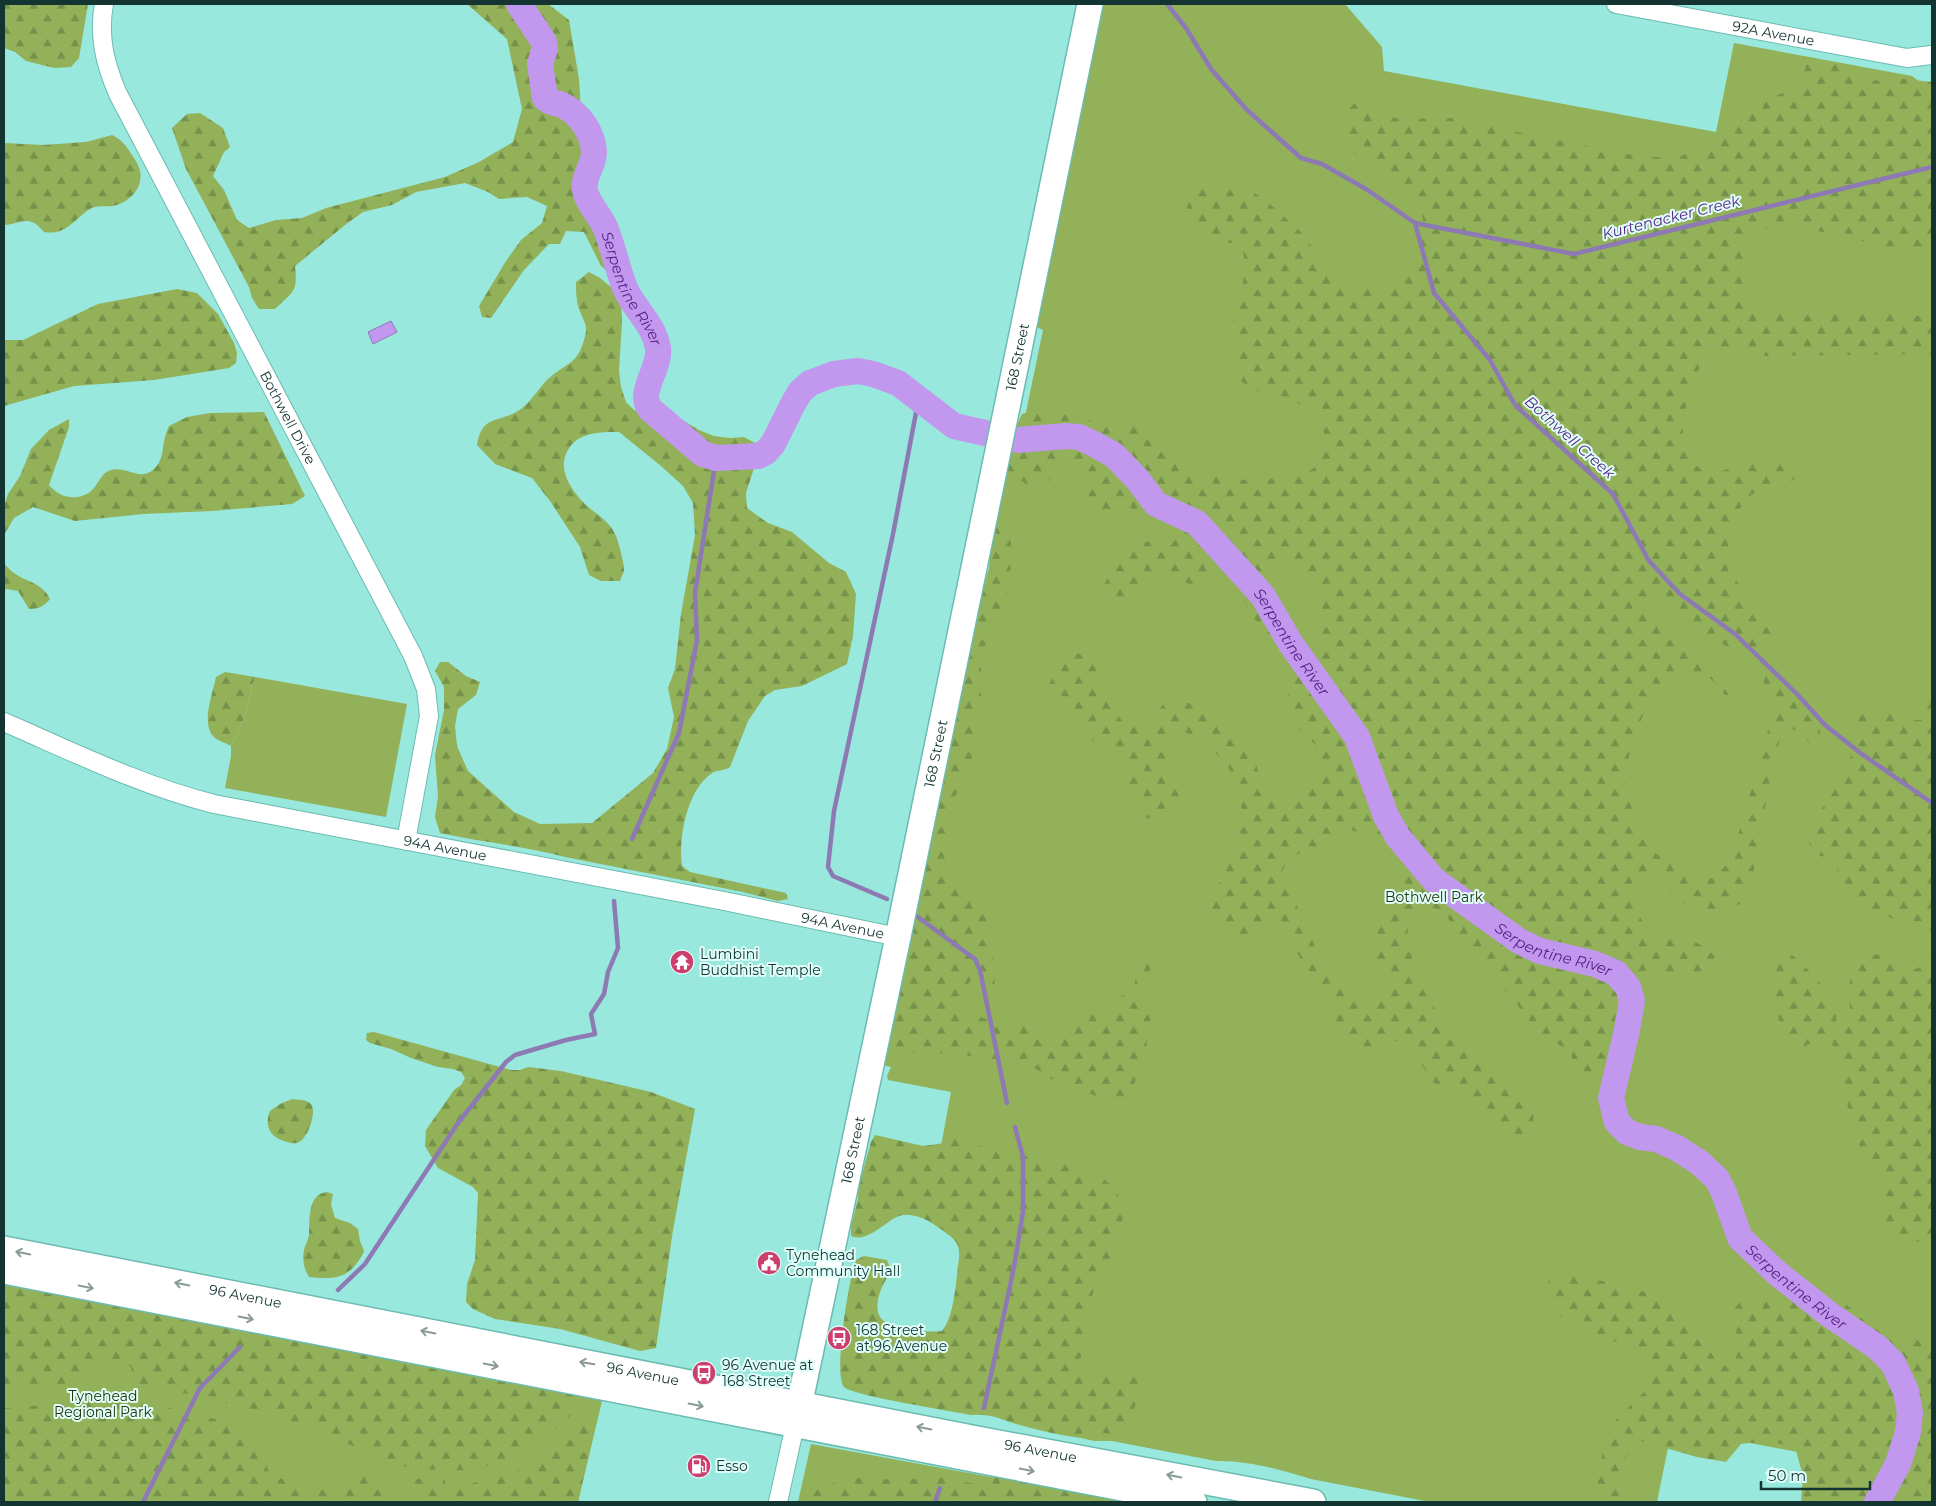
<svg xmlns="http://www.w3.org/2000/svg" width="1936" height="1506" font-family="Montserrat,sans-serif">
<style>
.green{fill:#92b159}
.forest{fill:url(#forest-firs);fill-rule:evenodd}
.water{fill:#c198ee;stroke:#8d7ab5}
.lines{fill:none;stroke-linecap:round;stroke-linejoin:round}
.stream{stroke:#8d7ab5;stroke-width:4.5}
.river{stroke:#c198ee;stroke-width:26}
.minor-casing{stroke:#6cbbb2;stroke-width:20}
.secondary-casing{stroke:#6cbbb2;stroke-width:28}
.minor{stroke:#fff;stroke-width:18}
.secondary{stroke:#fff;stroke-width:25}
.oneway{stroke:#899a98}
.labels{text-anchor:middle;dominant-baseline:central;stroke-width:4;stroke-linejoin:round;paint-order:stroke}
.street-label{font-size:14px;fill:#133431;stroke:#e0fefa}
.park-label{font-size:14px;fill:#25320a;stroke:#e0fefa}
.poi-label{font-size:14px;fill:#133431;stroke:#e0fefa;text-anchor:start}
.water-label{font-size:15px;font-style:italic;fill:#551d81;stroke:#e0fefa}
</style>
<defs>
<pattern id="forest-firs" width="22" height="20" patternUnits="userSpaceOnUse" patternTransform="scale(1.25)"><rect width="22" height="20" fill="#92b159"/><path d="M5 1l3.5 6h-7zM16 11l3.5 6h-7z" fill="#76914a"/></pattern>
</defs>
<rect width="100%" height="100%" fill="#98e8dd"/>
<path class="green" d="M1099,4H1345L1382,47L1384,71L1716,132L1734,43L1912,76L1920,82L1932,83V1502L1834,1459L1672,1428L1657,1502H1430L1311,1479C1282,1470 1247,1460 1216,1461L1112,1441H1094L1081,1438L1082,1433L1012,1162L941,1146L951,1092L888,1080L887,1076L891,1067L882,1065L884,1049H894L999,525L992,529L1004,473L1013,475L1043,330L1036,327L1035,323Z
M255,677L407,704L386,817L225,788L231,756V746L244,718Z
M4,1284L602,1401L578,1502H4Z
M811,1444L1127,1502H798Z"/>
<path class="forest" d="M4,4H88L79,58L71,67L54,68L26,61L15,52L4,48Z
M467,4H548L569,20L579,79L583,144L607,218L630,262L626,274L616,278L601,266L584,232L566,231L560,244H549L524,270L491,318L482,317L479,306L506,261L521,240L542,223L547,206L527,197L499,199L488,192L465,183L416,192L392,205L363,212L345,225L295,266C298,293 293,291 275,309H259L252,298L249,287L186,169L172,128L187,114L200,113L223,128L230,147L224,152L213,176L224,190L237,220L249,228L276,220L302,218L326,208L445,177L479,162L513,142L522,109L507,39Z
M1805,57H1810L1853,69L1868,79L1879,81L1895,78L1932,82V253L1874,245L1850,237L1790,226L1770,227L1753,232L1743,256L1741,279L1751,299L1761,309L1781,314L1803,315L1875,311L1932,318V354L1766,356L1728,349L1712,351L1701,363L1682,419L1684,448L1694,464L1704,471L1717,473L1739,465L1768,459H1795L1799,470L1794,479L1786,485L1752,494L1737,512L1728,538V570L1758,609L1776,626V638L1769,640L1760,650L1749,657L1706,636L1667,599L1653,602L1648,615L1662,634L1713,665L1741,689L1738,695H1725L1711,679L1693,672L1676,673L1653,694L1635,733L1624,776L1628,798L1636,820L1649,849L1682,871L1697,878H1714L1731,860L1773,713V699L1764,685V668L1789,693L1820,730V739L1811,744L1798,731L1783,727L1769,784L1757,856L1747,900L1721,914L1699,909L1679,901L1665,883L1648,872L1636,876L1630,886C1635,904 1642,936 1665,938C1669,938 1673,936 1676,937C1690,938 1705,946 1714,955V967L1702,977L1679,975L1655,969L1632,973L1616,1012L1609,1067C1596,1075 1589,1074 1575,1070L1570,1051L1536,1032L1514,1000L1463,947L1446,914L1435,908L1419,910L1409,917L1407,938L1414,965L1445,1030L1487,1074L1536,1104L1530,1138L1503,1139L1461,1092L1446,1088L1439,1090L1408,1045L1389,1039L1360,1052L1334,1032L1332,1005L1300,958L1285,929L1262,925L1250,939C1228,935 1222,926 1212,907L1224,865L1233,848L1243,813L1229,768L1202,738L1175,729L1165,750L1180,799L1170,821L1146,818L1129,789L1128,756L1103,751L1057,705L1048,686L1059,666L1071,650L1088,658L1097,667L1100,684L1108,704L1124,723L1147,727L1164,703H1189L1230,724L1251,745L1264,793L1285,799L1319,777V748L1300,730L1287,699C1289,693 1290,686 1293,680C1300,666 1312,656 1318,641C1325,620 1320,586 1303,571C1294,563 1280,565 1269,565L1257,578L1285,625L1288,648L1278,651L1258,624L1232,584L1214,572L1193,585L1162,576L1144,585L1129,600L1118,605L1109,601L1103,586L1119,560L1142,541L1171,545L1177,537L1168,522L1125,506L1113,515L1097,511L1088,495L1087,477L1078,465L1063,463L1053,470C1052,480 1045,488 1035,490C1023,483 1019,476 1004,473L1014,432L1022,414L1039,408L1088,420L1115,430H1125L1133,426H1141L1166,445L1191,470L1235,480L1293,478L1313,469L1323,450L1326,437L1314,411C1309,408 1305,406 1300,404C1283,398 1234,391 1235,367C1236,351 1241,335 1233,321C1238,298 1250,272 1242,249L1233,243H1215L1187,226L1184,216L1193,190L1201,187L1252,191L1270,204L1302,233L1331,274L1344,284L1375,286L1392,283L1404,272L1418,249L1423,234V219L1417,202L1403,181L1383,167L1356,155L1350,149L1341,134L1349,108L1362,98L1371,104L1379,113L1400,119L1458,118L1522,133L1637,156L1678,158L1724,134L1750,109L1798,85L1805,70L1804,63ZM1348,830L1381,836L1401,864L1397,888L1379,919L1373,941L1375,956L1393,973L1394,986L1390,998L1371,1004L1348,998L1324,969L1303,917L1281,877C1289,846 1300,859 1322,848C1331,843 1340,836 1348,830Z
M112,135C124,140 130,152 137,163C148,183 132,202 113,206C106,207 96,205 90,209C74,219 66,236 44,232C29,213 21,224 4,225V143L43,145L86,142Z
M589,272L600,278L611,287L621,300L622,321L619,371L621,387L626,402L634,410L644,414L671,413L699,430L714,436L730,438L744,437L755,443L756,462L746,493L747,508L768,523L792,532L829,563L846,572L856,594L853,636L847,664L802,686L775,690L765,696L748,721L730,767C724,771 717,770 712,773C687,790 678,838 682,866L690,872L786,893L788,899L778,901L743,892L565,857C524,846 481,842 440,833L435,817L438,796L435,755L444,710V687L435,671L440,662H448L466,676L480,682L476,695L458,709L455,726L457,746L468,771L514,812L540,824L592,823L653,773L667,749L674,717L668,688L675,669L681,614L695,535L693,503L683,486L661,466L619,432C600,432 578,432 568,450C557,468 570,488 582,501C593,513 608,519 615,534C618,539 625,566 624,571C623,574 621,578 620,581H601L589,575L580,547L550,501L532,478L495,464L477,445C482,413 500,424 521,409C531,402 538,389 547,380C568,361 580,365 586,331C587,323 580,314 578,306C576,298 576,290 576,282Z
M177,289L197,293L218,314L234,343L237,353L236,363L229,368L154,380L74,386L4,406V340H23L98,304Z
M264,412L305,496L292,504L212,511L143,514L75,521L33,507L14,518L4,535V506L8,494L20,476L31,449L49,430L69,419V427L49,485C59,497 75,502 90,492C98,486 100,473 111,470C127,466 140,482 154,469C163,460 162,452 164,441C165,436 167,431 169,426L187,417L210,413Z
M999,525L1007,527L1011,543L1010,584L1003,609L985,646L981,666V708L976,741L971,763L955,797L950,829L944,856L950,875L985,916L991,933L993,951L995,988L991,996L986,982L975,977L968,984L962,996L949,1001L950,1007L957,1012L1012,1024L1031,1019L1037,1024L1038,1032C1053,1036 1058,1037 1071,1028L1072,1018L1077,1013C1092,1011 1101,1019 1115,1020L1121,996L1133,991L1140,960L1145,953L1152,956C1153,970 1143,988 1137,1001L1144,1006L1152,1008C1147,1039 1145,1076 1123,1100L1101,1098L1051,1079L1038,1070L1015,1061L989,1062L960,1053L924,1054L884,1049L903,964L910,945L925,863L969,643L989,568L992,529Z
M4,563C18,583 41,579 50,599C44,606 39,609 29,609L18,591L7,589L4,590Z
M225,672L255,677L244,718L231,746C225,742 217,741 213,736C201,721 213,693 216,677Z
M1932,694V933L1929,928L1921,921L1900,922L1863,905L1840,891L1837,865L1826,857L1816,855C1812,848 1807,842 1808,833C1809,829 1813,824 1815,820C1824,804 1836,790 1845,774C1856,754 1849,727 1864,709C1870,709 1875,709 1880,710C1895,713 1908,724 1923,719Z
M1860,952L1893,957C1905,977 1920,971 1932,956V1244L1892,1237L1882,1215V1179L1862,1154L1846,1100L1842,1056C1822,1030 1817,1042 1794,1051C1774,1035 1772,976 1780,954H1791C1806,967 1833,992 1836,1012C1837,1017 1836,1023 1835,1028L1841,1030C1856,1019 1847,1001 1849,986C1851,973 1854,963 1860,952Z
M374,1032L511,1070H520L528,1067L561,1071L651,1092L695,1109L673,1230L656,1348L640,1351L560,1329L495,1319L473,1309L466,1302L467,1284L475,1260L478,1193L473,1187L438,1168L425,1146L426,1130L454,1090L461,1085L465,1078L461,1072L453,1069L438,1067L411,1058L391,1049L370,1043L366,1040L367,1033Z
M292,1099C298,1100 306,1099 311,1104C317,1112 308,1138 299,1142C293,1145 289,1142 284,1141C270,1137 264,1125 270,1111L280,1104Z
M875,1135L923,1146L945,1143L951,1136C985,1150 1023,1154 1058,1163C1071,1166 1086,1169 1098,1176C1131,1193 1126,1226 1112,1255C1106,1266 1098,1276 1094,1289C1088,1307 1086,1326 1085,1345C1084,1349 1082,1352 1081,1356C1080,1363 1080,1371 1081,1379C1091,1383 1097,1380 1104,1372L1134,1376L1140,1379L1141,1383C1137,1397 1132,1435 1113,1434C1103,1434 1093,1429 1083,1429L1081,1438C1059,1435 1037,1430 1016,1424C997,1418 992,1414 971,1415C952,1411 853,1396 844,1387C833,1376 849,1277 856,1260L864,1256L887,1260L891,1271C884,1282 875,1298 878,1312C881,1331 928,1333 942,1331C955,1315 956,1279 959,1258C960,1245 956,1240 946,1233C934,1224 919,1213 903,1215C890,1216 869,1244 851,1236V1226L858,1199V1189L871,1142Z
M327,1192L333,1194L331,1204L335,1218L350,1223L358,1229L360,1241L364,1251C351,1278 337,1280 309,1277C304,1269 302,1260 304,1250C305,1245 308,1241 309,1235C310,1220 307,1194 327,1192Z
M1565,1273L1590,1279L1634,1286L1672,1308L1703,1338L1714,1358L1731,1370L1737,1354L1735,1308L1744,1297L1758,1300L1767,1297L1783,1298L1846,1304L1871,1327L1886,1334L1932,1343V1502H1801L1803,1476L1795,1447L1768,1441L1741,1444L1726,1462L1697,1457L1638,1440C1619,1462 1617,1475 1632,1502H1595L1604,1441L1614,1422L1645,1391L1649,1378L1650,1365C1644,1359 1637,1351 1630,1348C1587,1326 1558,1341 1548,1280Z
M4,1284L579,1396L577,1410C529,1452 496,1477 428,1469C417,1468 405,1467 394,1464C368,1455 344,1440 318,1431C260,1410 198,1394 138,1385L130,1366L87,1361L79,1383L4,1390Z
M113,1402L161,1406L239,1425L253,1436L271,1476L344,1495L364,1470L377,1477L398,1502H4V1408L73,1403Z
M584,1424H592L591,1429L594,1431L578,1502H452L459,1489L464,1485C484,1481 506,1477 524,1468C546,1457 566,1439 584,1424Z
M868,1476L896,1481L934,1476L981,1485L995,1477L1127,1502H809L814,1487Z
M403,1478L445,1480V1484L437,1502H419L402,1481Z"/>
<path class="water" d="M391,321L397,332L373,344L368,332Z"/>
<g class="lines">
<path class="stream" d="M1167,4L1186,28L1211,69L1246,109L1301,158L1322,164L1366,189L1415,223L1434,293L1490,360L1515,405L1613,494L1649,561L1680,594L1735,634L1797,694L1825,725L1859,752L1932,803
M1415,223L1574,254L1932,167
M632,839L679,733L697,640L695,593L716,458
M887,899L833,876L828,867L834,811L893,534L919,397
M915,915L975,959L980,970L1007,1103
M338,1290L365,1264L458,1123L506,1062L515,1055L566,1040L595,1034L591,1014L604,994L608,972L618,948L614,901
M984,1408L1014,1267L1023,1212V1157L1015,1127
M143,1502L200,1388L240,1347
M935,1502L940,1488"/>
<g class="river">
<path id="s1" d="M519,4L544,42L545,48L540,64L545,98C551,104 556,102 562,105C575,111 585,123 590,135C602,164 582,170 585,190C587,203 600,215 605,227C613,246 617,268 625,288C634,309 654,324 658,348C661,368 637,392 650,409L703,454L716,458L758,456L766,452L773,444L793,404L800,392L810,383L834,374L858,371L873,374L898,383L954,426L985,433"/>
<path id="s2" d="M1017,440L1066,436L1079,437L1094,444L1114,455L1138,480L1156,504L1197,523L1263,596L1291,644L1357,737L1386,816L1398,837L1434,880L1519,941L1540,951L1595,964L1616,973L1628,987L1632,1001L1627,1030L1611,1098L1617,1122L1627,1132L1640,1137L1656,1139L1677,1148L1700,1163L1717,1179L1724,1193L1740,1238L1777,1273L1830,1315L1877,1347L1893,1363L1906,1391L1910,1413L1908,1432L1898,1464L1877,1502"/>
</g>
<g class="minor-casing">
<g id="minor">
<path id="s3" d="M104,4C98,36 105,64 118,94L413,656L426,689L429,716L406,841"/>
<path id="s4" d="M1616,4L1907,58L1931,55"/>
<path id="s5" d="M4,722C73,752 142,786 214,804L724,901L898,937"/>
<path d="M778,1502L795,1425"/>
</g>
</g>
<g class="secondary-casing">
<g id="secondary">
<path id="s6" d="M4,1249L972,1438L1313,1502"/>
<path d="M4,1271L1194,1502"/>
<path id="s7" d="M795,1425L898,937L1090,4"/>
</g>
</g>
<use href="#minor" class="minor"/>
<use href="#secondary" class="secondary"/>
</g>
<defs><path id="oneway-shaft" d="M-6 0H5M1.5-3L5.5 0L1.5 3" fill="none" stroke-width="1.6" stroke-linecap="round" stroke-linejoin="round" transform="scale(1.25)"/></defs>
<g class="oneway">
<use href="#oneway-shaft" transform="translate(23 1253) rotate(-169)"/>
<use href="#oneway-shaft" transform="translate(182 1284) rotate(-169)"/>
<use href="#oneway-shaft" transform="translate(86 1287) rotate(11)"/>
<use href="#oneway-shaft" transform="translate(246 1318) rotate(11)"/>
<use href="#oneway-shaft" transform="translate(428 1332) rotate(-169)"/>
<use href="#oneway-shaft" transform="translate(587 1363) rotate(-170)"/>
<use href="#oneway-shaft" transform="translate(491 1365) rotate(11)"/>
<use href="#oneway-shaft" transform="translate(696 1405) rotate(11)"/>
<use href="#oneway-shaft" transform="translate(924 1428) rotate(-169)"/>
<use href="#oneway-shaft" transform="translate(1027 1470) rotate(11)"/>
<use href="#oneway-shaft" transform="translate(1174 1476) rotate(-169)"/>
</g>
<defs>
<g id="temple-disc" transform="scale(1.25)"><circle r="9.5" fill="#cc3f6c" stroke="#e0fefa"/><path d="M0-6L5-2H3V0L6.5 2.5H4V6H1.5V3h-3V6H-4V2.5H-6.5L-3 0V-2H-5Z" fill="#fff"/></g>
<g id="civic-disc" transform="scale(1.25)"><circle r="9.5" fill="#cc3f6c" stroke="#e0fefa"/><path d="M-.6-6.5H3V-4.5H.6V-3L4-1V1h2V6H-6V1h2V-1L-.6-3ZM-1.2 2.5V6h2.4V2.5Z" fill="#fff"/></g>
<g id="bus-disc" transform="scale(1.25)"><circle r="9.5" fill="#cc3f6c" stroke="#e0fefa"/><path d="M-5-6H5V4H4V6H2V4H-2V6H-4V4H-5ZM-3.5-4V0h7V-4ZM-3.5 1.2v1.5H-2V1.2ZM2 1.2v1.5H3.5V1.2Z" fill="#fff"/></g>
<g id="fuel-disc" transform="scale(1.25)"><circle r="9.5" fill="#cc3f6c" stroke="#e0fefa"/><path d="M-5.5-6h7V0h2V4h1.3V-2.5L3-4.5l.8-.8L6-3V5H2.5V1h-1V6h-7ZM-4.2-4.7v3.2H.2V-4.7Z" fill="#fff"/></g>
</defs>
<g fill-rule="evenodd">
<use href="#temple-disc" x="682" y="962"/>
<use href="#civic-disc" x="769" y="1263"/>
<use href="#bus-disc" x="839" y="1338"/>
<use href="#bus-disc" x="704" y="1373"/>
<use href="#fuel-disc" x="699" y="1466"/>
</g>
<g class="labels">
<g class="street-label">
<text stroke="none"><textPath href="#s4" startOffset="160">92A Avenue</textPath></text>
<text stroke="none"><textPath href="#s7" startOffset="1091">168 Street</textPath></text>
<text stroke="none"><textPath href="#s3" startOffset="458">Bothwell Drive</textPath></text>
<text stroke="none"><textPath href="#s7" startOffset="686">168 Street</textPath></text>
<text stroke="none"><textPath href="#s5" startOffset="461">94A Avenue</textPath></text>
<text stroke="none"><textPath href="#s5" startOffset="866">94A Avenue</textPath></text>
<text stroke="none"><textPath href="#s7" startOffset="281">168 Street</textPath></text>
<text stroke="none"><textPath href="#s6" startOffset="246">96 Avenue</textPath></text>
<text stroke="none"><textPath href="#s6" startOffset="651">96 Avenue</textPath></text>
<text stroke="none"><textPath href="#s6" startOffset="1056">96 Avenue</textPath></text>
</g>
<g class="park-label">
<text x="1434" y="897">Bothwell Park</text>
<text x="103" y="1396">Tynehead<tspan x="103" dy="16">Regional Park</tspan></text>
</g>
<g class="poi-label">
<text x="700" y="954">Lumbini<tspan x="700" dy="16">Buddhist Temple</tspan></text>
<text x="786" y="1255">Tynehead<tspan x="786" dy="16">Community Hall</tspan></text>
<text x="856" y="1330">168 Street<tspan x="856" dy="16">at 96 Avenue</tspan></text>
<text x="722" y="1365">96 Avenue at<tspan x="722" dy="16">168 Street</tspan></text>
<text x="716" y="1466">Esso</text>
</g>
<g class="water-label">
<text transform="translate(1671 217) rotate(-14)">Kurtenacker Creek</text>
<text stroke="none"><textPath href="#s1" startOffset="330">Serpentine River</textPath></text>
<text transform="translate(1570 437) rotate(42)">Bothwell Creek</text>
<text stroke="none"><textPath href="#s2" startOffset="364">Serpentine River</textPath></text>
<text stroke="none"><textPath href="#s2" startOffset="784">Serpentine River</textPath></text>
<text stroke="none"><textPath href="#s2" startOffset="1264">Serpentine River</textPath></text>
</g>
</g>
<rect width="1936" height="1506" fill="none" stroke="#133431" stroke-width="10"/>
<path d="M1761 1481v8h109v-8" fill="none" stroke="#133431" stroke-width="2.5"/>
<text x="1768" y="1481" font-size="15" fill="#133431" stroke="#e0fefa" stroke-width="4" paint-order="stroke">50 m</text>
</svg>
